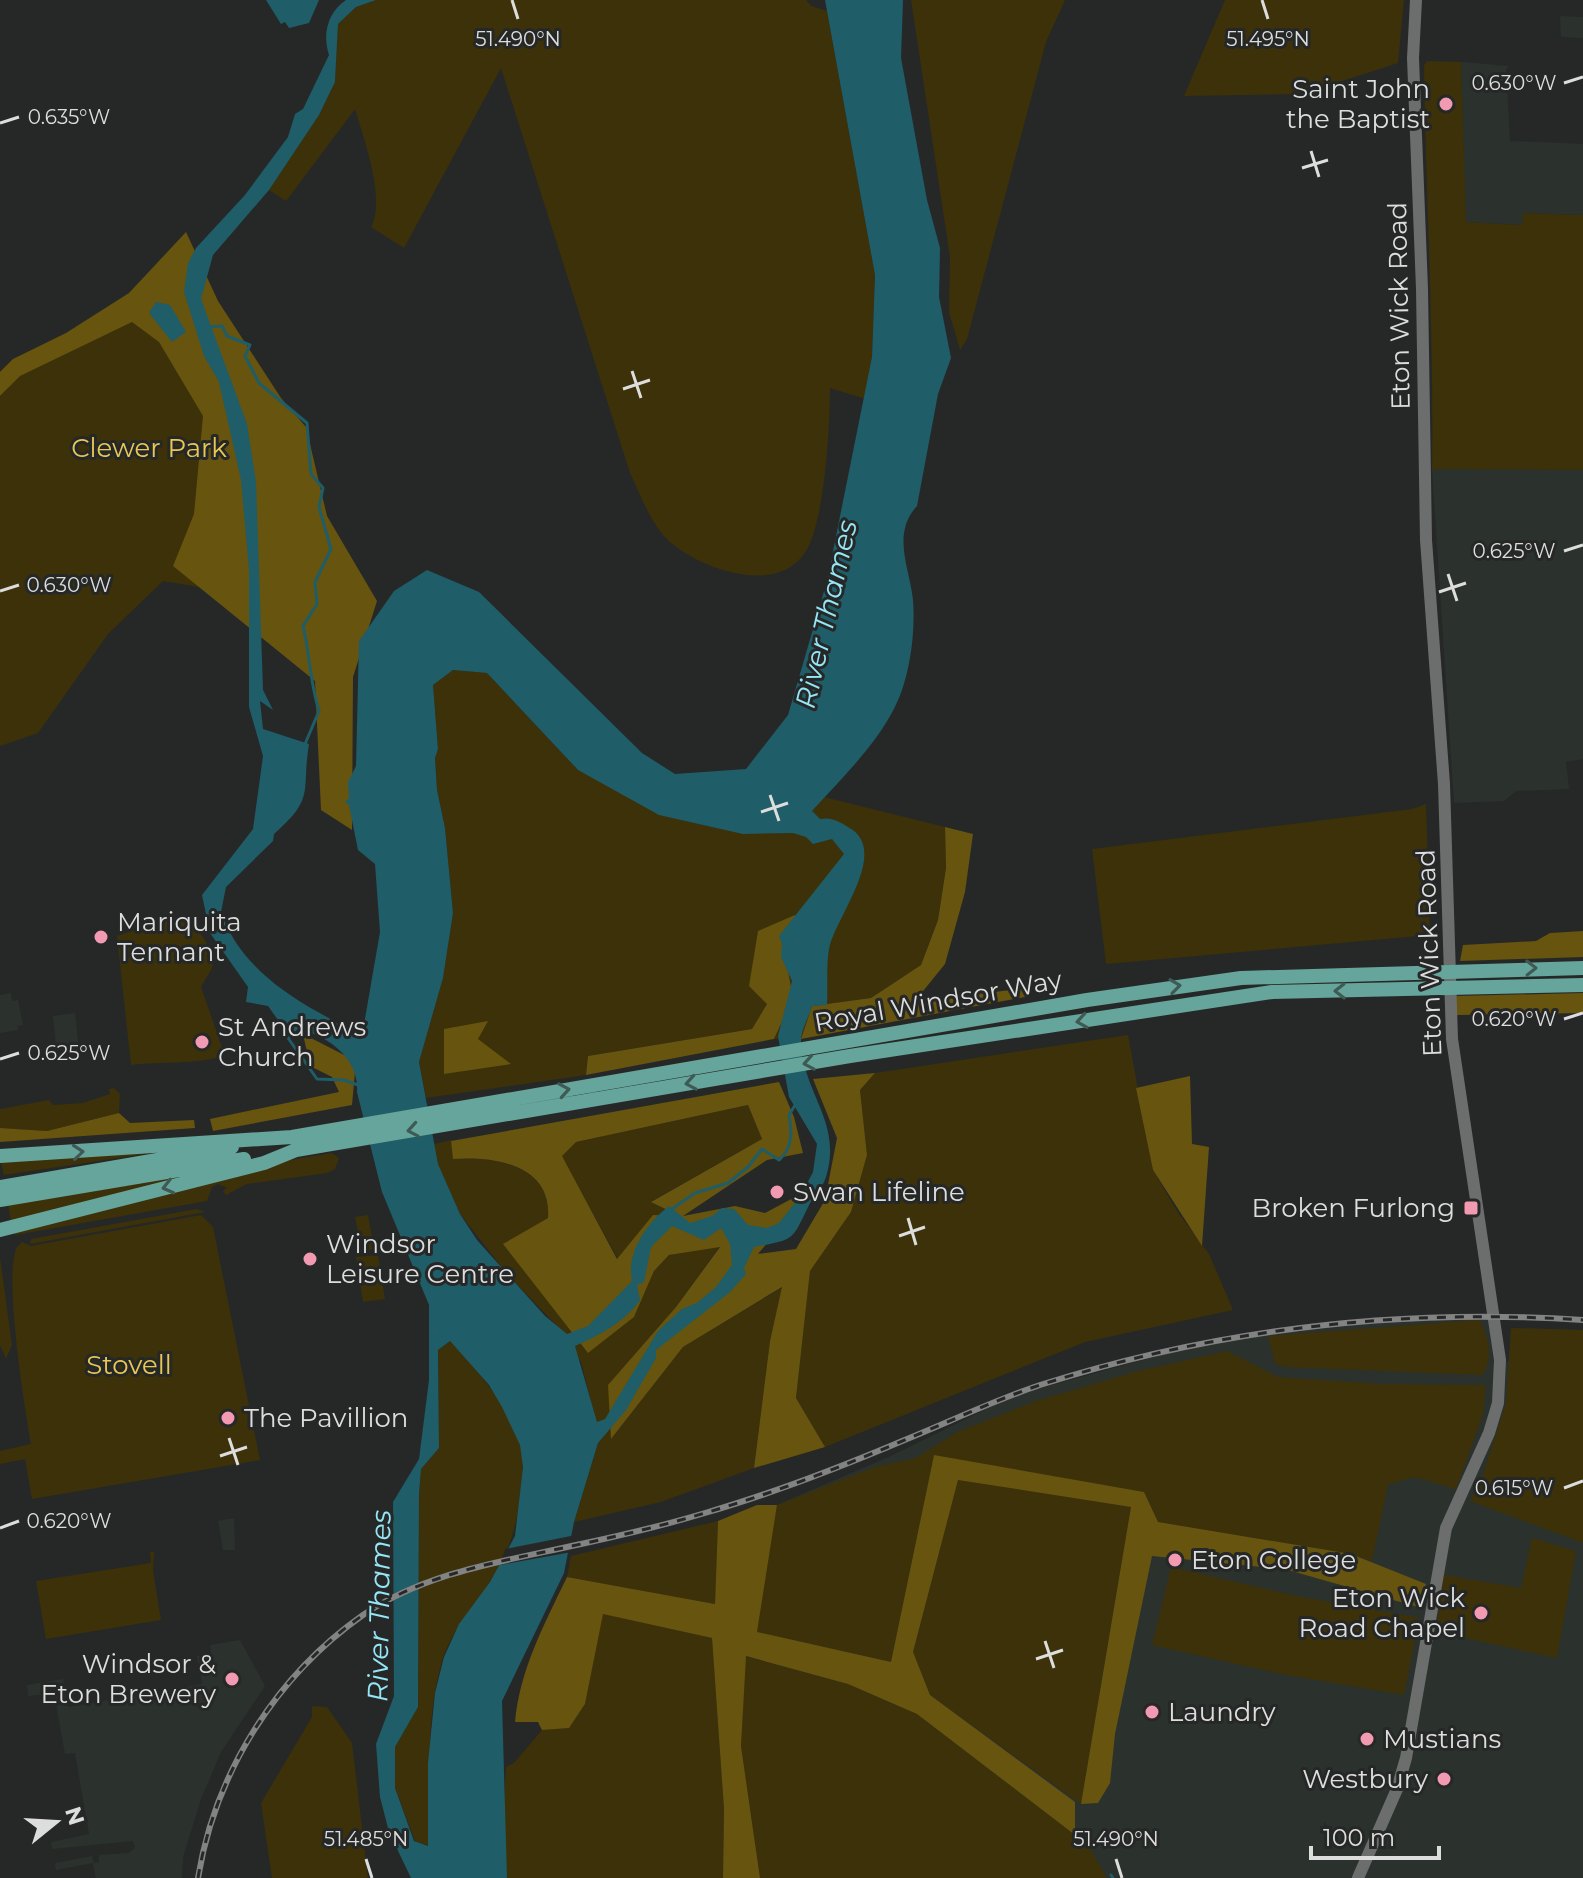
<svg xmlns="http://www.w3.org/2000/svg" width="1583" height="1878" font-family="Montserrat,sans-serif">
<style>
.built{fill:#2b322d}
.green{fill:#3c3109}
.forest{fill:#66540f;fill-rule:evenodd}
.water{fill:#1f5d68;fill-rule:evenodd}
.pier{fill:#262827}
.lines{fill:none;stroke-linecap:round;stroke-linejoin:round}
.stream{stroke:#1f5d68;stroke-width:3}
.secondary{stroke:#6b6e6c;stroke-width:12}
.primary{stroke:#65a59b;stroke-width:14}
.rail-casing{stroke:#828382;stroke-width:6}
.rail{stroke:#262827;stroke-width:3;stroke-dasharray:9;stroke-linecap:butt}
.oneway{stroke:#3f5a55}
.ticks{fill:none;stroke:#dcdddc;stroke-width:3}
.poi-dot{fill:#f19ab1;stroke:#262827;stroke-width:3}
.labels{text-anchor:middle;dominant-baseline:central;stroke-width:6;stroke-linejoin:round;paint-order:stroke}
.poi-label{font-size:26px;fill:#dcdddc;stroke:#262827;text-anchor:start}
.street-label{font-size:26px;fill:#dcdddc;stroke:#262827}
.park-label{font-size:26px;fill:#e9c754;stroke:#262827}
.water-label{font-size:28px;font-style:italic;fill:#95e6f7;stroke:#262827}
.ticks-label{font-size:20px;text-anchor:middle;fill:#dcdddc;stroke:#262827;stroke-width:6;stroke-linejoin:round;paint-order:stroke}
</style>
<rect width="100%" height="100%" fill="#262827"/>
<path class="built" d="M1560,16L1583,17V38L1561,37Z
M1461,62L1509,66L1506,69L1510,141L1583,144V215L1524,213L1523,225L1465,222Z
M1495,468L1583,470V759L1566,762L1569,789L1516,791L1504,801L1454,803L1432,469Z
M11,993L12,1001L18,1000L23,1025L17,1026L18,1030L0,1033V995Z
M75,1013L78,1043L56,1046L53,1016Z
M1408,1318H1488L1494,1367L1509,1361L1511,1328L1583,1330V1878H752L777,1505L893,1455L1015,1395L1202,1344L1343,1323Z
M234,1518L235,1550H223L218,1521Z
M240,1640L265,1686L221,1752L201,1799L183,1857L182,1878H96L93,1863L56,1870L55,1863L92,1856L94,1863L99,1862V1855L129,1853L135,1848L133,1841L52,1849L51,1842L89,1834L75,1753L65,1754L54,1693L28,1696L27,1685L63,1679L68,1707L202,1684L197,1656L211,1653L210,1645Z"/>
<path class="green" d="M376,0H806L811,6L827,11L875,275L872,357L866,399L830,388C830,425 825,520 806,551C778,597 701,569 670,542C651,525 641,496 630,473L501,68L404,248L371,227C386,200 364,139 355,109L286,201L269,190L319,115L335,82L338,24L356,7Z
M911,0H1065L1046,42L967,339L960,350L949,312L950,257Z
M1225,0H1404L1398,63L1302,94L1184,96Z
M1427,61L1461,62L1466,222L1522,225L1523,213L1583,215V470L1432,469C1434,334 1426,200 1424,65Z
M166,296L255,405L211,589L163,581L108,634L38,733L0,746V396L9,387L0,393V371L13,359Z
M453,670L487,673L578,770L792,833L824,797L945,827L946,868L938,920L921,965L871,998L812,1006L801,1039H774L793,998L787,965L794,915L767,1004L752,1029L588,1056L586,1075L426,1098L419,1062L443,978L453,913L445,828L437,790L435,758L438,749L433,685Z
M1426,804L1430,935L1106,964L1092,849L1412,809Z
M183,914C194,925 214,946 213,964C212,971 204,980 201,987L225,1056C191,1065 166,1061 131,1065L117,936Z
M1128,1035L1153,1170L1177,1211L1209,1254L1233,1310L1085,1342L825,1447L796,1398L810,1271L851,1212L867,1155L860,1090L875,1073Z
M114,1088L120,1094L119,1113L47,1131L0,1128V1109L49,1100L53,1105L83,1103L110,1094L109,1089Z
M748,1105L762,1139L652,1201L682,1216H653L618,1259L561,1156L576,1142Z
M451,1140L454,1159C495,1156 552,1166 548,1218L504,1244L634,1317L654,1271L669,1255L720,1246L676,1307L612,1438L683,1347L783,1287L770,1341L754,1468L661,1502L574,1522L600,1437L581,1362L558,1327L507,1274L460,1214L438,1165L434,1144Z
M206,1145L4,1175L0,1158Z
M332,1153L339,1158L335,1169L327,1173L247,1184L226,1195L223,1191L227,1188L218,1184L212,1187L207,1201L15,1235L14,1230L272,1163Z
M210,1170L11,1222L8,1203Z
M197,1209L205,1212L30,1244L31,1239Z
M201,1215L213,1227L260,1460L32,1499L25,1459L0,1464V1451L31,1444C25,1409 3,1274 17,1247L22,1242L31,1246Z
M368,1215L374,1249L362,1251L355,1217Z
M378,1255L385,1299L363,1302L356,1257Z
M0,1257L12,1345L6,1359L0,1345Z
M1479,1320C1489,1335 1494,1360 1482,1375L1285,1367L1275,1363L1268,1336Z
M1511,1328L1583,1330V1543L1470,1501L1482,1478L1506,1403Z
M450,1341C477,1371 510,1406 521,1447C525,1465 521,1483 519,1501C516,1532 507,1554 491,1580C475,1607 453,1628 443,1658C424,1719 431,1784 429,1846L415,1841L395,1788V1747L418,1707L419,1494L421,1469L439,1448L438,1350Z
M1227,1351L1278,1377L1381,1384L1486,1385L1483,1414L1456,1489L1414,1477L1388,1485L1372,1561L1351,1554L1158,1522L1144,1492L934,1456L891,1662L756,1632L777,1505L875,1467L916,1458L957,1432L1036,1401L1138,1371Z
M958,1479L1131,1507L1081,1804L930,1695L913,1652Z
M718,1521L715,1604L567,1577L571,1556Z
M1532,1538L1576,1551L1557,1658L1436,1632L1444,1575L1521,1588Z
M150,1552H154L153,1571L161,1620L46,1639L36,1581L151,1563Z
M1171,1567L1297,1596L1419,1618L1404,1695L1281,1674L1152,1645Z
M602,1613L712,1638L724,1809L723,1878H507L503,1825L506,1767L514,1763L542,1730L569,1727L585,1704Z
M745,1656L848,1684L917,1714L1088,1845L1107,1878H760L741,1746Z
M312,1706L327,1707L352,1743L368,1878H272L261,1803L312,1717Z"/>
<path class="forest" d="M186,232L218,301L281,398L306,427L327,516L377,601L353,677L352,830L321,810L315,681L173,566L194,514L203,416L159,342L132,322L20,376L0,396V372L13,359L66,333L129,293Z
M945,827L973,834L965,892L945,964L915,1001L1030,988V996L801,1039L812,1006L871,998L921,965L938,920L946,868Z
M795,915L787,965L793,998L774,1039L586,1075L588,1056L752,1029L767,1004L749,986L758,931Z
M1583,931V957L1460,961L1463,945L1536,941L1550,933Z
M1583,993V1013L1457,1015L1456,996Z
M488,1021L478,1039L511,1064L444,1074V1029Z
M303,1034L356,1061L352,1105L213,1131L210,1119L339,1092L332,1077L310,1066Z
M875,1073L860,1090L867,1155L851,1212L810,1271L796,1398L825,1447L754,1468L770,1341L782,1287L683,1347L611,1439L608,1385L676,1307L720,1247L669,1255L654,1271L634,1317L588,1353L503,1244L548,1218C552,1165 495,1156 453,1159L451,1141L779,1082L794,1117L803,1153L767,1160L683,1216L735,1206L765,1213L795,1197L801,1202L758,1254L796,1249L825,1200L837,1138L813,1079ZM748,1105L762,1139L651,1202L680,1216L653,1215L617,1259L562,1156L576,1142Z
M1190,1076L1192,1144L1209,1147L1202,1246L1153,1170L1136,1088Z
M119,1113L130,1123L194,1120L195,1128L0,1142V1128L47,1131Z
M934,1455L1144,1492L1158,1522L1351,1554L1426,1584L1418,1607L1288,1570L1280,1560L1273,1568L1152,1556L1115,1734L1110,1783L1098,1803L1081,1804L1131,1507L958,1480L913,1652L930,1695L1075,1802V1835L917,1714L848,1684L746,1656L741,1746L760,1878H723L724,1809L712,1638L603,1614L585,1704L569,1728L542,1730L538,1722H515C520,1669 544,1625 567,1577L715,1604L718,1521L757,1505H777L757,1632L891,1662Z"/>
<path class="water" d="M266,0H319L309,23L289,28L285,22L281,24Z
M346,0H376L356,7L338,24L335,82L319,115L269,190L213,255L201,299L247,424L256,482L263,690L273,710L260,701L263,729L309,744C301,793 316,797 274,834L273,841L226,887L221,912C237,959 277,989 318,1012C334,1020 345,1031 362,1036L380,932L375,864L358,850L349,805L345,802L349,798L348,782L356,766L359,641L394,591L427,570L479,592L642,753L675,774L746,769L788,715L827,581L872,357L875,275L825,0H903L901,58L927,200L940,248L939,297L951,358L938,394L917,506C891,534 910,569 913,600C915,625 912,656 905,680C892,731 846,773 812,811L820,819C832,817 838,821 848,827C892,850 834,919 829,949C826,967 828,987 827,1005L812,1006C809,1017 801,1030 801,1041C802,1093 843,1122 826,1177C823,1187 815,1194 810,1203C791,1242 796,1239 754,1247L744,1268L746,1274L730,1292L656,1350V1358L626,1410L598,1443L574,1522L564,1573L502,1701L507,1878H411L389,1832L380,1797L376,1744L394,1696L393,1502L419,1459L429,1380V1305L382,1192L357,1092C360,1054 318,1028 283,1027L268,1006L246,1002L248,987L210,933L202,895L253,829L263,756L249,707V570L241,480L219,382L204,356L184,292L188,263L196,248L245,195L288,137L295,114L303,109L329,55C322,34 328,12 346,0ZM453,670L487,673L578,770L659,815L743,834L793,833L806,837L813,844L832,839L844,854L779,936L782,944L781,957L792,981L778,1036L789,1097L817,1144L813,1172L801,1195L779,1223L767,1228L748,1225L734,1209L722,1208L712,1216L690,1223L669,1206C647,1223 626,1252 632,1281L588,1326L567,1334L545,1316L477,1240L460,1214L438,1164L419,1062L443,978L453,913L445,828L437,790L435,758L438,749L433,685ZM672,1226L704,1240L721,1228L730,1244L732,1265L716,1287L697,1303L682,1309L658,1331L605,1419L597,1422L575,1346C598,1336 625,1322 640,1300L637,1285L644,1282L651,1247ZM450,1341L489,1385L502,1407L520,1445L523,1467L515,1536L490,1582L459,1624L444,1657L435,1693L428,1763V1846L414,1841L395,1788V1747L418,1707L419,1494L421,1469L439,1448L438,1350Z
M156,302L170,305L186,332L172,342L149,313Z"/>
<path class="pier" d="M576,1535L572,1552L500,1565L505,1549Z"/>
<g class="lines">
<path class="stream" d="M207,327L222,326L227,336L250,345L245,356L259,383L307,423L311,474L323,488L319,507L331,549L315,582L317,604L303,626C310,655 310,683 319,711L305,744
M299,1025L288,1038L317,1079L344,1080L361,1086
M669,1211L695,1193L728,1183L748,1167L762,1149L779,1160C793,1148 792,1132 789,1115L797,1102
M1111,1875L1113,1878"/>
<path class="secondary" d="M1358,1878L1397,1789L1406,1758L1446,1528L1489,1433L1498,1403L1500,1360L1452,1039L1444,784L1426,540L1422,289L1413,58L1416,0"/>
<path class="primary" d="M0,1156L292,1137L1087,1000L1241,978L1583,968
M0,1187L232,1147
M0,1200L244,1159
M0,1230L264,1163L296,1150L850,1056L1272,992L1583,985"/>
<g class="rail-casing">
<path id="rail" d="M198,1878C215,1773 276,1676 363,1615C428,1571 506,1561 581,1544C623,1535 665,1525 705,1513C774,1493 841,1467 907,1439C951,1421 995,1400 1040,1385C1216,1329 1399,1308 1583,1320"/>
</g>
<use href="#rail" class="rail"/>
</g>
<defs><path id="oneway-chevron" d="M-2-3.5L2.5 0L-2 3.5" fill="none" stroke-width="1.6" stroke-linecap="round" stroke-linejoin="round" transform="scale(2)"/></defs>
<g class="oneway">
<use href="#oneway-chevron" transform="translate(1531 968) rotate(-1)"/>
<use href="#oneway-chevron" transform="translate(1175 986) rotate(-8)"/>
<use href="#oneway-chevron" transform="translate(1340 991) rotate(179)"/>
<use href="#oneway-chevron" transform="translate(1082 1021) rotate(171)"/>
<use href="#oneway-chevron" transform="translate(809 1063) rotate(170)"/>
<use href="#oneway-chevron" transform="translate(691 1083) rotate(170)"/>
<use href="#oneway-chevron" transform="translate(564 1090) rotate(-10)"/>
<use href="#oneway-chevron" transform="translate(413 1130) rotate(170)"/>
<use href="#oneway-chevron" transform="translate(78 1152) rotate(-5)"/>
<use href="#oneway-chevron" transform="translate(168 1187) rotate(166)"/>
</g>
<path class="ticks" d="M512,0L518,19M1262,0L1268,19M1564,83L1583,77M0,123L19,117M1311,151L1319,177M1302,168L1328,160M632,371L641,398M623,389L650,380M1564,551L1583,545M1448,574L1457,601M0,591L19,585M1439,592L1466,583M770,795L779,821M761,812L788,803M1564,1019L1583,1013M0,1059L19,1053M908,1218L916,1245M899,1236L925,1227M229,1438L238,1465M220,1456L247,1447M1564,1488L1583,1481M0,1528L19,1521M1045,1641L1054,1668M1036,1659L1063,1650M366,1859L372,1878M1116,1859L1122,1878"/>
<g class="poi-dot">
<circle cx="1446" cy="104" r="8"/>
<circle cx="101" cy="937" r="8"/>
<circle cx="202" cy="1042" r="8"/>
<circle cx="777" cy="1192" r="8"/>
<rect x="1463" y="1200" width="16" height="16" rx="4"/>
<circle cx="310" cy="1259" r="8"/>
<circle cx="228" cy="1418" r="8"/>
<circle cx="1175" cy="1560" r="8"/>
<circle cx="1481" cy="1613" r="8"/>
<circle cx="232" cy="1679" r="8"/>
<circle cx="1152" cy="1712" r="8"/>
<circle cx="1367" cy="1739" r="8"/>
<circle cx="1444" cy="1779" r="8"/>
</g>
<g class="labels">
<g class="poi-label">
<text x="1430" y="89" text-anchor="end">Saint John<tspan x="1430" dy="30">the Baptist</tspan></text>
<text x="117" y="922">Mariquita<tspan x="117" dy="30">Tennant</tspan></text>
<text x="218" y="1027">St Andrews<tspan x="218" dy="30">Church</tspan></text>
<text x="793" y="1192">Swan Lifeline</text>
<text x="1455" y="1208" text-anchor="end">Broken Furlong</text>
<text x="326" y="1244">Windsor<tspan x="326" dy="30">Leisure Centre</tspan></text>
<text x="244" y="1418">The Pavillion</text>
<text x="1191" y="1560">Eton College</text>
<text x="1465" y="1598" text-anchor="end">Eton Wick<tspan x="1465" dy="30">Road Chapel</tspan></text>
<text x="216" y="1664" text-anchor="end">Windsor &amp;<tspan x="216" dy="30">Eton Brewery</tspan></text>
<text x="1168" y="1712">Laundry</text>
<text x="1383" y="1739">Mustians</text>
<text x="1428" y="1779" text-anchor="end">Westbury</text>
</g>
<g class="street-label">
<text transform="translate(1399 306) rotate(-91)">Eton Wick Road</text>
<text transform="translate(1429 953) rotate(-92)">Eton Wick Road</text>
<text transform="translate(938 1001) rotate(-10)">Royal Windsor Way</text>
</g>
<g class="park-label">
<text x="149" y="448">Clewer Park</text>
<text x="129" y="1365">Stovell</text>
</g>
<g class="water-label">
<text transform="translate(826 614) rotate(-77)">River Thames</text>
<text transform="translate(379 1606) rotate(-89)">River Thames</text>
</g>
</g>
<g class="ticks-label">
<text x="518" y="46">51.490°N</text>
<text x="1268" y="46">51.495°N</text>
<text x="1514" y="90">0.630°W</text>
<text x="69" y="124">0.635°W</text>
<text x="1514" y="558">0.625°W</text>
<text x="69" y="592">0.630°W</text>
<text x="1514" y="1026">0.620°W</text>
<text x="69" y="1060">0.625°W</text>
<text x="1514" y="1495">0.615°W</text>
<text x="69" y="1528">0.620°W</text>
<text x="366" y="1846">51.485°N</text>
<text x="1116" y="1846">51.490°N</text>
</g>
<g transform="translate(56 1822) rotate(72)" stroke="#262827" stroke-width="6" paint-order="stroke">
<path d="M0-6L14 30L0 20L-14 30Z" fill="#dcdddc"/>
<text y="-12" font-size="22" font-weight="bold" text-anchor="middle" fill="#dcdddc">N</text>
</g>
<path d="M1311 1846v12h128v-12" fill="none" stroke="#dcdddc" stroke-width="4"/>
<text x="1323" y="1846" font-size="24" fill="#dcdddc" stroke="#262827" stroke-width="6" paint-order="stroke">100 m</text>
</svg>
